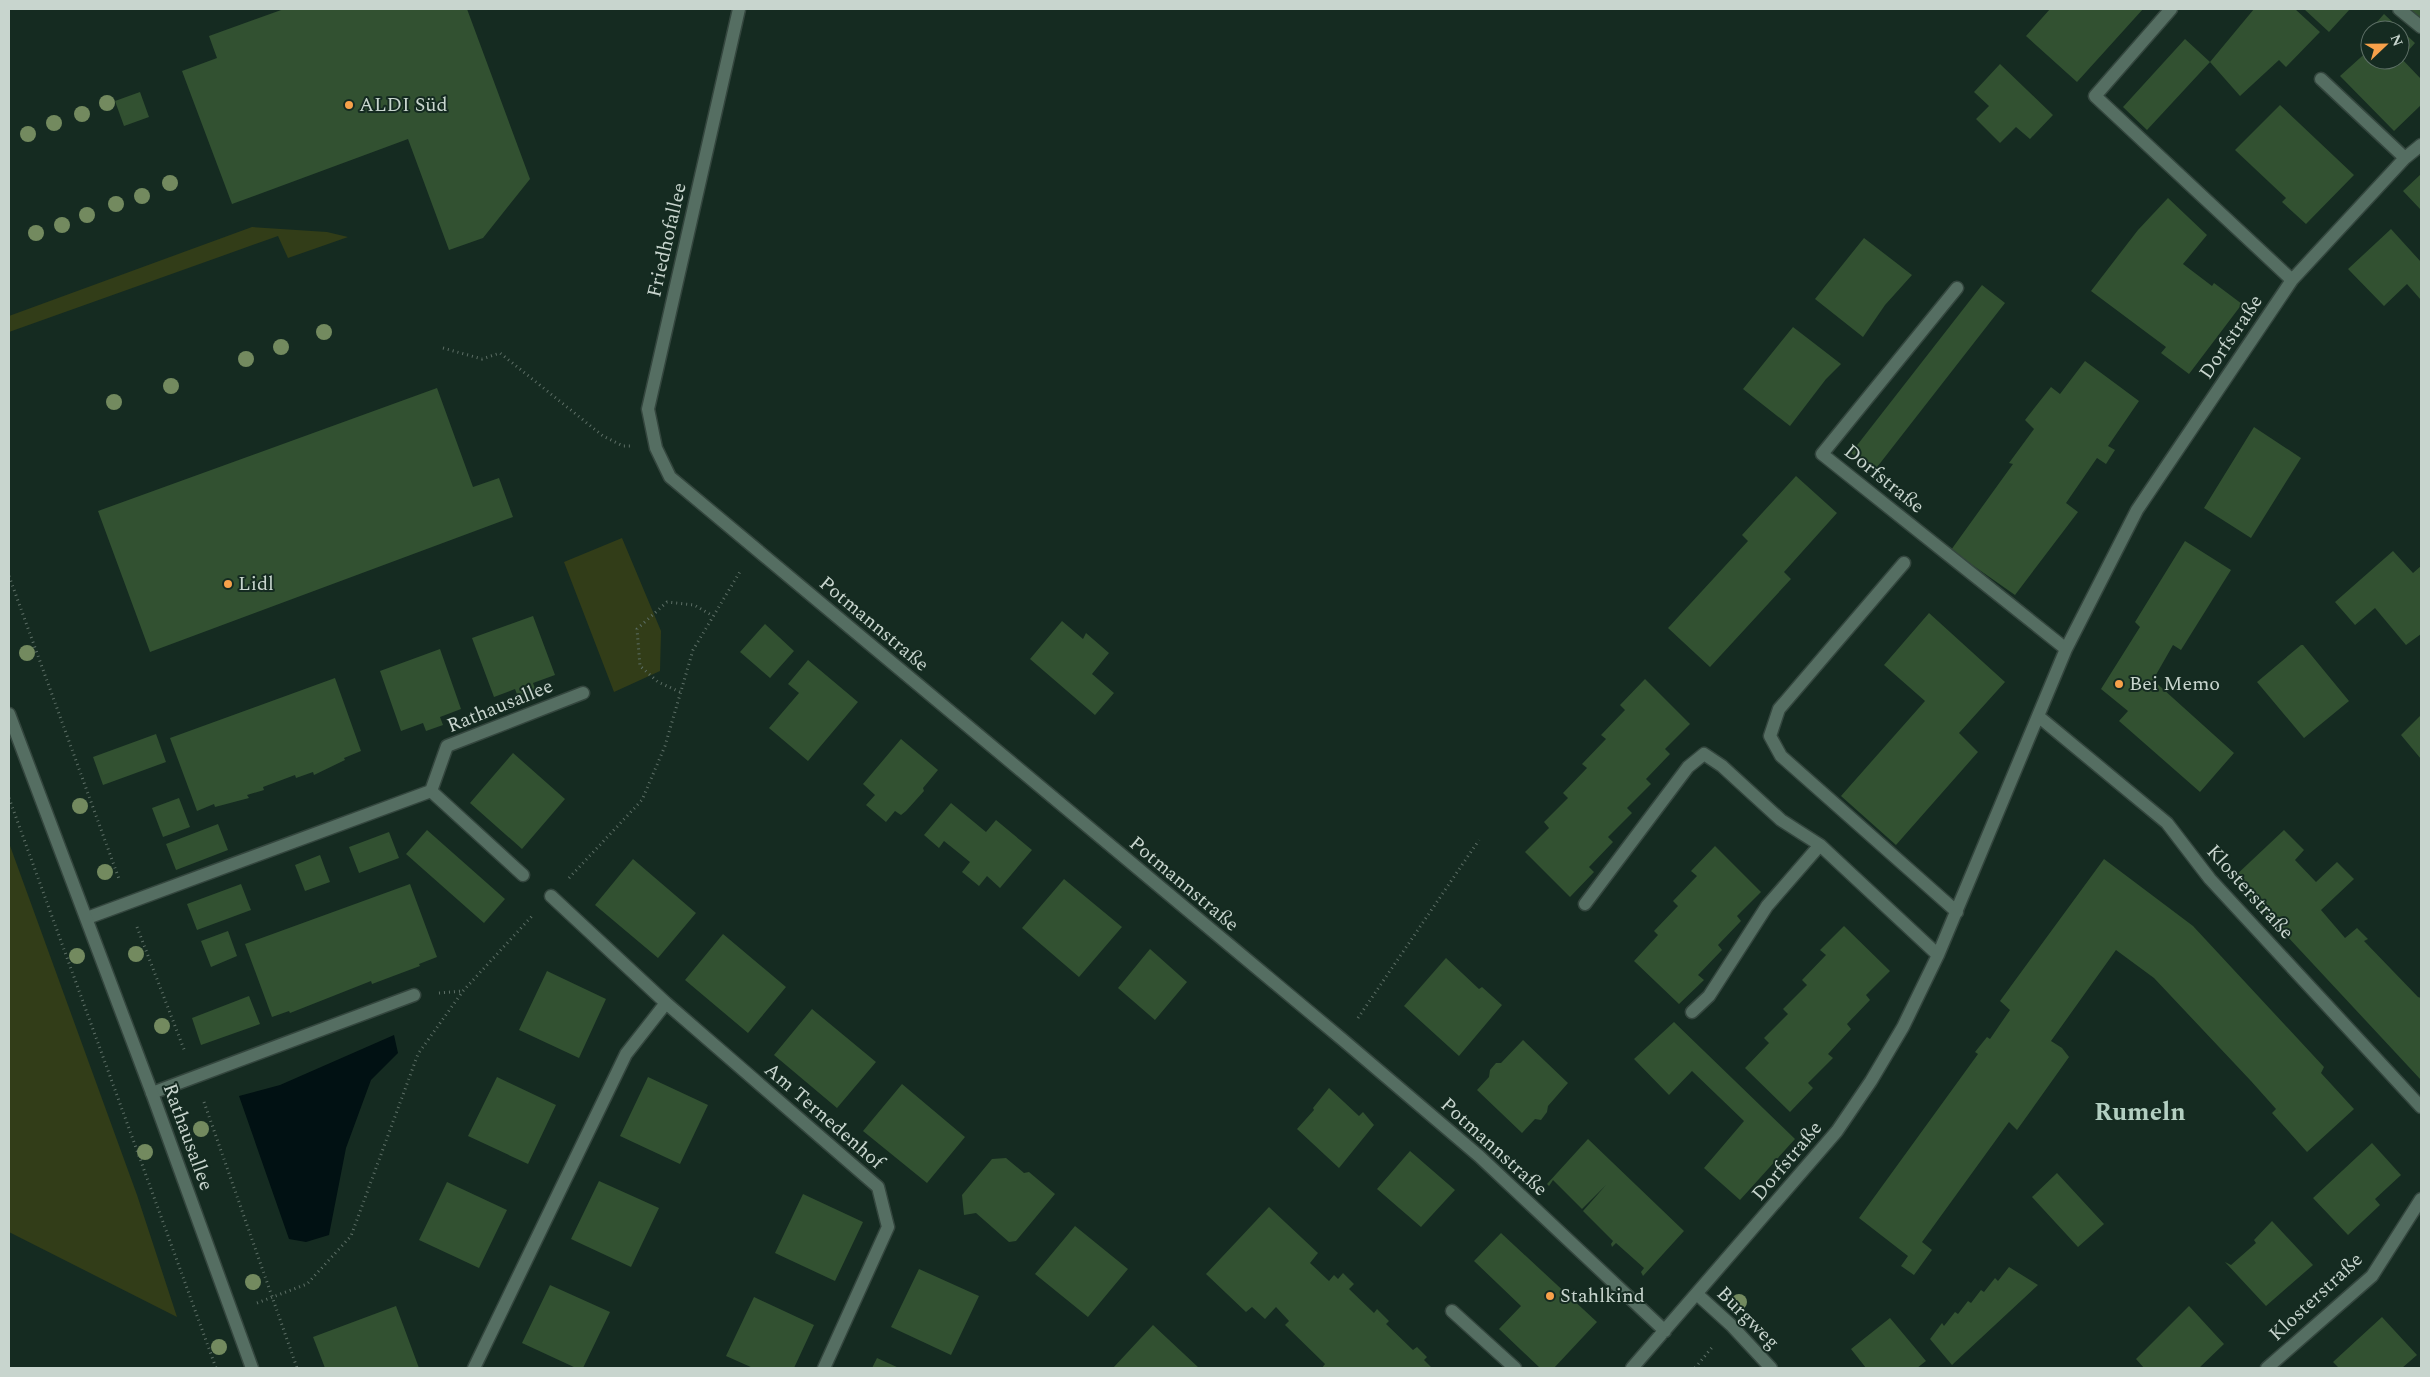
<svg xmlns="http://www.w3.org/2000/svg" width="2430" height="1377" font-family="Spectral,serif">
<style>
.green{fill:#323d18}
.water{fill:#011113}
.building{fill:#325131}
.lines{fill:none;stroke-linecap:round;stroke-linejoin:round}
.service-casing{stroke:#34463e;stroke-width:15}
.minor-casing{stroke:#34463e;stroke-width:15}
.secondary-casing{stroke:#34463e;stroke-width:15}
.path{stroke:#5d6f66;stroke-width:3;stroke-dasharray:1 4;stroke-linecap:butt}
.service{stroke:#556e62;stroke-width:12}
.minor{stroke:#556e62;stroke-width:12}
.secondary{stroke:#556e62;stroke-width:12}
.tree{fill:#738a5f}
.poi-dot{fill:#f7a14a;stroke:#152b21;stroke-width:2}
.labels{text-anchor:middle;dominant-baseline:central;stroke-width:4;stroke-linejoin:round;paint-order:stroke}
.poi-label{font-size:20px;fill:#c8d5ce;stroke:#152b21;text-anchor:start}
.street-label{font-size:20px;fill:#c8d5ce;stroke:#152b21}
.district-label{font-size:25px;font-weight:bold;fill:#b3cfc1;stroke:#152b21}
</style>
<rect width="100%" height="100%" fill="#152b21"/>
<path class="green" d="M252,227L327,232L348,237L288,258L278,236L9,332V316Z
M622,538L661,631L660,671L614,692L564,562Z
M9,843L137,1195L177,1317L9,1232Z"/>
<path class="water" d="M394,1035L398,1053L371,1080L346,1148L329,1235L306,1242L289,1239L239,1096L280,1085Z"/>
<path class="building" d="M284,9H467L530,179L483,238L449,250L408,139L232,204L182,71L217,58L209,36Z
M2050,9H2143L2077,82L2026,36Z
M2254,9H2295L2320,32L2286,67L2279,60L2240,96L2210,62Z
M2304,9H2350L2329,32Z
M2401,9H2421V16L2415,22Z
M2384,14L2415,43L2407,52L2400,46V30H2383L2376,23Z
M2185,39L2210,62L2147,130L2123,107Z
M2370,49V60H2400V57L2421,79V105L2394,131L2340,76Z
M2000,64L2053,115L2030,139L2016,127L2000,143L1976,119L1989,106L1974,92Z
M140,92L149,117L124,126L115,101Z
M2280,105L2354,175L2306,224L2282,202L2286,198L2235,150Z
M2421,174V210L2403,191Z
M2168,198L2207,235L2183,264L2212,286L2214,283L2242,304L2189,374L2161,353L2166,347L2091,291L2138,230Z
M2391,229L2421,262V300L2407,284L2384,306L2348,269Z
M1864,238L1912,275L1885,305L1863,337L1815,299Z
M1982,285L2005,303L1874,471L1851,453Z
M1793,327L1841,364L1826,379L1790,426L1743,389Z
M2085,361L2139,401L2108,446L2115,450L2106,464L2097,458L2066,503L2078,512L2015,595L1951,550L2013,464L2009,463L2034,429L2025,420L2051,387L2060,394Z
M437,388L473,487L499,478L513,517L150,652L98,511Z
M2254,427L2301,458L2251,538L2204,508Z
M1796,476L1837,513L1784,572L1791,579L1710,667L1668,628L1748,541L1742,535Z
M2185,541L2231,570L2181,650L2173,645L2153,680L2234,753L2200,792L2119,721L2128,711L2101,689L2140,627L2135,622Z
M2393,551L2413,573L2421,566V634L2406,645L2375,608L2355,625L2335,602Z
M1929,613L2005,682L1959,733L1978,752L1896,845L1841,796L1925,701L1884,665Z
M533,616L555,675L533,683L536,691L518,697L515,689L494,697L472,638Z
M1062,621L1083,639L1086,633L1109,653L1092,674L1114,693L1095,715L1030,659Z
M765,624L794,651L770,678L740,652Z
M2301,645H2303L2349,701L2304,738L2257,682Z
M440,649L461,709L440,717L443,725L426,731L423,723L401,731L380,671Z
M808,660L858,702L808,761L769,728L799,693L788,684Z
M335,678L361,751L344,758L345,760L314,775L313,772L296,778L295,775L263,787L264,790L247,795L249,798L215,807L214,804L197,811L170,738Z
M1645,679L1690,724L1665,749L1670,754L1646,779L1651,784L1627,808L1632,813L1608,837L1613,842L1589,867L1594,872L1570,897L1525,852L1549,828L1544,822L1568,798L1563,793L1587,768L1582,764L1606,739L1601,735L1625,710L1620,705Z
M2421,715V759L2401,735Z
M156,734L166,762L103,785L93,757Z
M901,739L938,770L923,788L924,791L906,811L901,815L895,811L886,822L866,805L875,795L863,784Z
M513,753L565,799L522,849L470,803Z
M179,798L190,827L163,837L152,808Z
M951,803L986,832L996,820L1032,850L1000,888L987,876L979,886L962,872L970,862L944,841L939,848L924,835Z
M218,824L228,850L176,870L166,844Z
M427,830L505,899L484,923L406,854Z
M2284,830L2304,850L2295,860L2316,882L2337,862L2354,879L2321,910L2345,938L2357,928L2368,939L2364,941L2418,997L2421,998V1080L2233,878Z
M389,832L399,858L359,873L349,847Z
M1715,846L1761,892L1737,916L1741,921L1718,945L1722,950L1698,975L1704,980L1679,1004L1634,961L1658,935L1654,931L1678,906L1673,901L1697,876L1691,871Z
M320,855L330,882L305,891L295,865Z
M633,859L696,913L658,958L595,905Z
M2104,859L2193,926L2324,1067L2321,1073L2354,1109L2307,1152L2272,1113L2276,1109L2251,1081L2154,978L2116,950L2051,1041L2062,1048L2069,1057L2017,1130L2009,1122L1922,1242L1932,1250L1914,1275L1901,1266L1908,1256L1859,1218L1978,1054L1975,1052L1987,1037L1990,1039L2010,1010L2000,1001Z
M1064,879L1122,927L1079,977L1022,928Z
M241,884L251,910L197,930L187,904Z
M410,884L437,957L419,964L420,966L372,984L371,981L290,1013L289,1011L272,1017L245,944Z
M1844,926L1890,971L1866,995L1870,1000L1847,1024L1851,1029L1828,1054L1833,1058L1808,1083L1813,1088L1790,1112L1745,1068L1769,1043L1764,1038L1788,1014L1783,1009L1807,985L1802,980L1826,955L1820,950Z
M228,931L237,956L211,967L201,941Z
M723,934L786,987L748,1033L685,980Z
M1150,949L1187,982L1155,1020L1118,988Z
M1446,958L1479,989L1482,987L1502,1005L1459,1056L1404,1006Z
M547,971L606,999L579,1058L519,1030Z
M249,996L260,1024L201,1045L192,1018Z
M812,1009L876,1062L837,1108L774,1055Z
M1674,1022L1795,1139L1740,1200L1704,1168L1744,1121L1692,1071L1669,1095L1634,1059Z
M1523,1040L1568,1083L1548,1106L1547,1112L1541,1120L1535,1119L1522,1133L1477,1090L1489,1077L1490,1070L1496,1063H1501Z
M497,1077L556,1105L528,1164L468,1136Z
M648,1077L708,1105L680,1164L620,1136Z
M902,1084L965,1137L927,1183L863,1131Z
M1329,1088L1359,1116L1363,1112L1374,1125L1339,1168L1297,1129L1314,1110L1313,1108Z
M1588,1139L1684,1231L1643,1276L1641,1272L1644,1268L1616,1243L1612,1247L1611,1244L1613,1241L1583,1211L1606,1185L1582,1209L1553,1180L1549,1186L1547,1184Z
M2372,1143L2401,1175L2375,1199L2380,1205L2348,1235L2313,1198Z
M1410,1151L1455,1190L1421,1227L1377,1189Z
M1006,1158L1024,1173L1029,1172L1055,1194L1016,1241L1009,1242L976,1213L964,1215L962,1195L992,1159Z
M2057,1173L2104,1224L2078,1247L2032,1197Z
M599,1181L659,1208L631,1267L571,1239Z
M447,1182L507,1210L479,1268L419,1240Z
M803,1194L863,1222L835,1281L775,1253Z
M1269,1207L1318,1253L1310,1263L1329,1281L1334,1275L1338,1279L1343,1273L1354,1284L1349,1289L1374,1313L1377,1309L1389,1321L1386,1324L1413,1350L1417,1347L1427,1357L1424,1360L1432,1368H1322L1325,1364L1285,1325L1289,1321L1276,1307L1265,1319L1252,1307L1246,1312L1206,1274Z
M2272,1221L2313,1265L2266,1306L2225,1262L2231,1265L2256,1243L2254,1240Z
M1075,1226L1128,1269L1088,1317L1035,1274Z
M1501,1233L1597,1322L1554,1368H1540L1499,1329L1521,1306L1474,1261Z
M2009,1267L2038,1285L1952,1365L1930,1339L1942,1323L1944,1326L1955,1312L1958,1314L1968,1301L1971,1303L1981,1290L1984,1292L1995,1278L1998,1281Z
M919,1269L979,1296L951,1355L891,1327Z
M550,1285L610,1312L583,1368H576L522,1343Z
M754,1297L814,1325L794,1368H753L726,1356Z
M396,1306L419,1368H325L313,1337Z
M2189,1306L2224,1344L2199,1368H2144L2136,1359Z
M2382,1317L2417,1355L2402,1368H2339L2333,1362Z
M1890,1318L1926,1361L1917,1368H1866L1851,1349Z
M1153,1325L1199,1368H1113Z
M877,1358L899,1368H872Z"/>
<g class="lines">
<g class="service-casing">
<path id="service" d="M152,1093L414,995
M1698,1295L1731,1325L1771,1368
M1452,1311L1515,1368"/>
</g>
<g class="minor-casing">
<path id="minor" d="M739,9L648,409L656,448L670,477L1343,1040L1479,1156L1665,1331
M2171,9L2095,96L2292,280
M2399,9L2421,27
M2321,79L2405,158
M1957,288L1822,454L2066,649
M1904,563L1779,709L1770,736L1781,756L1957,912
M2038,716L2167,823L2210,879L2421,1107
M431,791L447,746L583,693
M551,896L666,1003
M1585,904L1688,767L1704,754L1722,766L1781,820L1820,845L1938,955
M87,918L431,791L523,875
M1692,1012L1709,996L1767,906L1820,845
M474,1368L626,1054L666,1003L878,1187L888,1227L824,1368
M1632,1368L1837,1131L1871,1081L1903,1027L1938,955L2066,649L2137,510L2292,280L2405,158L2421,145
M2267,1368L2372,1276L2421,1199"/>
</g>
<g class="secondary-casing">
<path id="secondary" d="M9,714L152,1093L252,1368"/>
</g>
<path class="path" d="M443,348L482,359L500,353L603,436L623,446H630
M9,576L119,879
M680,692L658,682L640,666L637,629L667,602L694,605L713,616
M9,798L216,1368
M569,878L642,800L665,746L693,650L741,570
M137,927L185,1052
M439,993L463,991
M1358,1018L1479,840
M204,1102L297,1368
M257,1303L307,1284L351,1236L418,1054L463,991L533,915
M1695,1368L1714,1345"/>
<use href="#service" class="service"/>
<use href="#minor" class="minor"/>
<use href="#secondary" class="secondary"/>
</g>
<g class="tree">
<circle cx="107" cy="103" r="8"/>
<circle cx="82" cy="114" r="8"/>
<circle cx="54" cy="123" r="8"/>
<circle cx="28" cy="134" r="8"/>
<circle cx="170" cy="183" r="8"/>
<circle cx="142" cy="196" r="8"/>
<circle cx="116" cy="204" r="8"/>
<circle cx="87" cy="215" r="8"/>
<circle cx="62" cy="225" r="8"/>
<circle cx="36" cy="233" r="8"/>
<circle cx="324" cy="332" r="8"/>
<circle cx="281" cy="347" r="8"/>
<circle cx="246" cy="359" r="8"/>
<circle cx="171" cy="386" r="8"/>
<circle cx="114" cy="402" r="8"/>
<circle cx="27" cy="653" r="8"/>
<circle cx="80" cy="806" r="8"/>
<circle cx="105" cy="872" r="8"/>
<circle cx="136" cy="954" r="8"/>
<circle cx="77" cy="956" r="8"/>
<circle cx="162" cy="1026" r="8"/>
<circle cx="201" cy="1129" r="8"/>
<circle cx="145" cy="1152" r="8"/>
<circle cx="253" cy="1282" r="8"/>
<circle cx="1739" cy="1302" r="8"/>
<circle cx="219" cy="1347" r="8"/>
</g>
<g class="poi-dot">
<circle cx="349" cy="105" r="5"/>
<circle cx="228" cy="584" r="5"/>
<circle cx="2119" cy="684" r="5"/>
<circle cx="1550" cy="1296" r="5"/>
</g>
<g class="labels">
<g class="poi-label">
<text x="359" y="105">ALDI Süd</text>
<text x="238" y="584">Lidl</text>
<text x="2129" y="684">Bei Memo</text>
<text x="1560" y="1296">Stahlkind</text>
</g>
<g class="street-label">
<text transform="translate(667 240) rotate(-77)">Friedhofallee</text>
<text transform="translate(2231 337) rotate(-56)">Dorfstraße</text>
<text transform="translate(1884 479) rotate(39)">Dorfstraße</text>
<text transform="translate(874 624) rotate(40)">Potmannstraße</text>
<text transform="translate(500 706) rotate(-22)">Rathausallee</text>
<text transform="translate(1184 884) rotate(40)">Potmannstraße</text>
<text transform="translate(2250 892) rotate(48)">Klosterstraße</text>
<text transform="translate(824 1116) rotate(41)">Am Ternedenhof</text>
<text transform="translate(188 1137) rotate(70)">Rathausallee</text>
<text transform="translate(1494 1147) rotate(42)">Potmannstraße</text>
<text transform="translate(1787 1161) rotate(-50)">Dorfstraße</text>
<text transform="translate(2316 1297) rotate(-43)">Klosterstraße</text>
<text transform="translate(1748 1318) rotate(45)">Burgweg</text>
</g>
<g class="district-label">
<text x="2140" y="1113">Rumeln</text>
</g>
</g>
<rect width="2430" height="1377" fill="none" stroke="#c8d5ce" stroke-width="20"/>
<g transform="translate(2385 45) rotate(68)"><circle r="24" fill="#152b21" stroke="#5d6f66"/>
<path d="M0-4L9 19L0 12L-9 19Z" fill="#f7a14a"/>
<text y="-8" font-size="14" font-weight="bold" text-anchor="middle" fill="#c8d5ce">N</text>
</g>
</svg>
